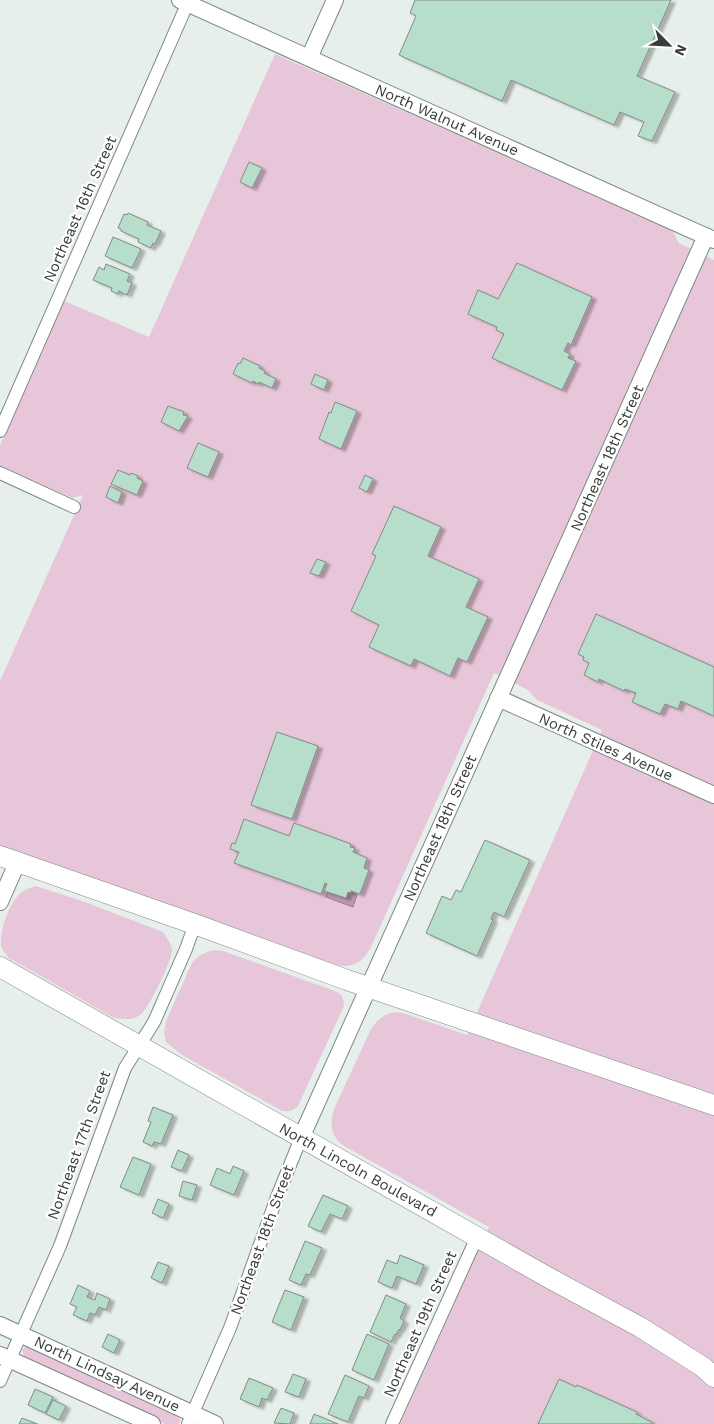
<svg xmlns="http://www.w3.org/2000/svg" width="714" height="1424" font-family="'Work Sans',sans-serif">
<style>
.green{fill:#e8c6d9}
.water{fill:#bb9aad;stroke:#947e8a}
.building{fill:#b7ddcb;stroke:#838b87;filter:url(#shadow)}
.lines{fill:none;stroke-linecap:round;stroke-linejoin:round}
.minor-casing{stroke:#7e8783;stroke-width:14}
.tertiary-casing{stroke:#7e8783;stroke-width:18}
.primary-casing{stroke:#7e8783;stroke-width:21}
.minor{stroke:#fff;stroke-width:12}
.tertiary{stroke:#fff;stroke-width:16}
.primary{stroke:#fff;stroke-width:20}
.labels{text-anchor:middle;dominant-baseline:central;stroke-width:4.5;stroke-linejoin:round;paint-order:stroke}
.street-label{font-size:15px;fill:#383c3a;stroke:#fff}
</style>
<defs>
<filter id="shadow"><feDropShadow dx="4.5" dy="2.5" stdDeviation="1" flood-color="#0004"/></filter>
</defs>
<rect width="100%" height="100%" fill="#e6efeb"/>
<path class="green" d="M275,54L672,230L679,243L714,260V1424H400L489,1227L344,1146C330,1136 330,1124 334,1109L371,1029C379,1017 389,1010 403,1013L467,1035L602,730L537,700L528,690L494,673L371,947C363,962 352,969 335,965L0,849V681L83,495L73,498L4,469L0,466V445L64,301L149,337Z
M36,886L85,902L163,932C166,937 171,943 172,949C173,959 148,1010 140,1015C132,1021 123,1019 114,1018L9,958C6,954 2,950 1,945C0,929 10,898 25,890C28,888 33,887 36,886Z
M213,950L223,951L335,991C342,994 344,998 344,1006L298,1106C293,1111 289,1112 282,1111L182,1055L166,1042L164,1033L166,1021L191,965C196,956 204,953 213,950Z
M27,1346L179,1416L180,1422L178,1424H165L25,1360L22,1350Z"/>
<path class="water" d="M328,891H348L357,895L353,907L326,897Z"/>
<path class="building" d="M415,0H671L637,76L675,92L652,141L638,136L644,122L620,112L614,125L511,80L502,101L399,55L416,16L410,13Z
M249,162L262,168L252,188L240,182Z
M128,213L148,222L147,225L161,231L155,244L153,243L151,248L138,242L139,239L121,231V229L118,228L124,214L127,215Z
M113,237L141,249L132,268L105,256Z
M517,263L592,297L571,345L568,343L564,351L570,354L568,358L576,361L562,390L492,358L504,334L496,330L497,327L468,314L478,290L498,299Z
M106,264L130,274L127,281L132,283L127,295L119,291L118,294L111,291L112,288L93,280L99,267L104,270Z
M243,358L260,366L259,368L265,371L264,373L276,379L272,388L259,382L258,384L253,381L252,383L233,374L238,363L240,364Z
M315,374L328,380L324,390L311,384Z
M335,402L357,411L341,449L319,439L329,412L331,413Z
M168,406L184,412L183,415L188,416L179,431L161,422Z
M198,443L219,452L208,477L187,468Z
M118,470L130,475L131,473L138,476L137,478L143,481L137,495L111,484Z
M365,475L373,479L367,492L359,488Z
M110,486L122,492L118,503L106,497Z
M394,506L441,527L428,556L479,579L466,607L488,617L467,662L458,658L450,676L414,659L411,666L369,647L379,625L351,611L376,556L372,554Z
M317,559L326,562L319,576L310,573Z
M596,614L714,667V716L681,701L678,709L665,704L660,714L632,702L636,693L625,689L624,691L599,679L598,682L584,675L589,663L583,660L584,657L578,654Z
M277,732L318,746L292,819L251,805Z
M244,819L289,836L294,823L351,844L350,847L355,848L353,852L367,858L364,868L369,870L360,894L351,891V893L348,892L346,898L324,891L327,884L325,883L321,894L234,863L239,852L230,849L232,843L235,844Z
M485,840L530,860L504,917L494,912L491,919L493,920L477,956L426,933L442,896L451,900L456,890L461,892Z
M153,1107L173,1115L161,1144L154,1142L152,1146L143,1142L151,1122L148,1121Z
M178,1150L189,1155L182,1171L171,1167Z
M133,1157L151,1164L139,1195L120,1187Z
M233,1166L244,1171L234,1195L210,1185L217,1168L230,1174Z
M183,1181L197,1185L192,1200L179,1196Z
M323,1195L348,1206L342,1219L330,1214L321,1232L308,1226Z
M158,1199L169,1204L163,1218L152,1213Z
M305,1241L322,1248L310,1275L306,1274L301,1285L289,1280Z
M400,1255L424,1265L416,1284L397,1276L392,1288L378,1282L387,1260L397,1264Z
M158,1262L169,1266L162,1283L151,1278Z
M78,1285L90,1291L87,1297L95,1300L97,1293L110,1299L106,1310L99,1307L95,1315L90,1313L87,1321L73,1315L77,1307L70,1304Z
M285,1290L304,1297L291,1330L272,1322Z
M386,1295L406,1304L400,1318L404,1321L400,1330L399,1329L396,1335L395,1334L391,1342L370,1332Z
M108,1334L120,1340L114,1353L102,1347Z
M367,1334L389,1344L374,1380L352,1370Z
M293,1374L306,1379L299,1397L285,1392Z
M345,1375L369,1386L364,1398L359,1396L348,1422L328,1414Z
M249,1378L273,1388L267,1400L262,1398L259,1407L240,1399Z
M559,1379L576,1387L577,1385L637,1412L636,1414L653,1423V1424H538Z
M35,1389L53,1397L45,1413L28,1405Z
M53,1400L66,1406L59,1420L46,1414Z
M281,1408L294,1413L290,1424L274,1423Z
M314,1414L338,1424H310Z
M22,1418L37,1424H19Z"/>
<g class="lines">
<g class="minor-casing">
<path id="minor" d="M0,431L189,0
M0,473L74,507
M0,1381L60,1246L125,1068L154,1022L186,949L195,924
M188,1424L230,1328L277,1197L301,1138
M392,1424L477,1237"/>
</g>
<g class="tertiary-casing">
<path id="tertiary" d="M180,0L714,240
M309,58L335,0
M498,698L714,795
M0,902L17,863
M301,1138L706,236
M0,1325L215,1424
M0,1355L152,1424"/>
</g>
<g class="primary-casing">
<path id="primary" d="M0,856L200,926L347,980L714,1105
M0,967L551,1279L640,1327L703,1367L714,1377"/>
</g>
<use href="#minor" class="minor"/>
<use href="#tertiary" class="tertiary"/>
<use href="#primary" class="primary"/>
</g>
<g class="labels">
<g class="street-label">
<text transform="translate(447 120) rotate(24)">North Walnut Avenue</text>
<text transform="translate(80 209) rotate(-66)">Northeast 16th Street</text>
<text transform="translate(607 458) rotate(-66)">Northeast 18th Street</text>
<text transform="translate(606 747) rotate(24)">North Stiles Avenue</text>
<text transform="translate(440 828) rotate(-66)">Northeast 18th Street</text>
<text transform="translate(79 1145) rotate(-70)">Northeast 17th Street</text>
<text transform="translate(358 1170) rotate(29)">North Lincoln Boulevard</text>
<text transform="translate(262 1240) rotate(-70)">Northeast 18th Street</text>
<text transform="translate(420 1324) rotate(-66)">Northeast 19th Street</text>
<text transform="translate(107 1374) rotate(25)">North Lindsay Avenue</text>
</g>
</g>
<g transform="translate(669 45) rotate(114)" stroke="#ffffff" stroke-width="4" paint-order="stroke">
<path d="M0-4L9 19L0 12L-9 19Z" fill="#383c3a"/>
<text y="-8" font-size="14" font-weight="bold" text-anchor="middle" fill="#383c3a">N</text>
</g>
</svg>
